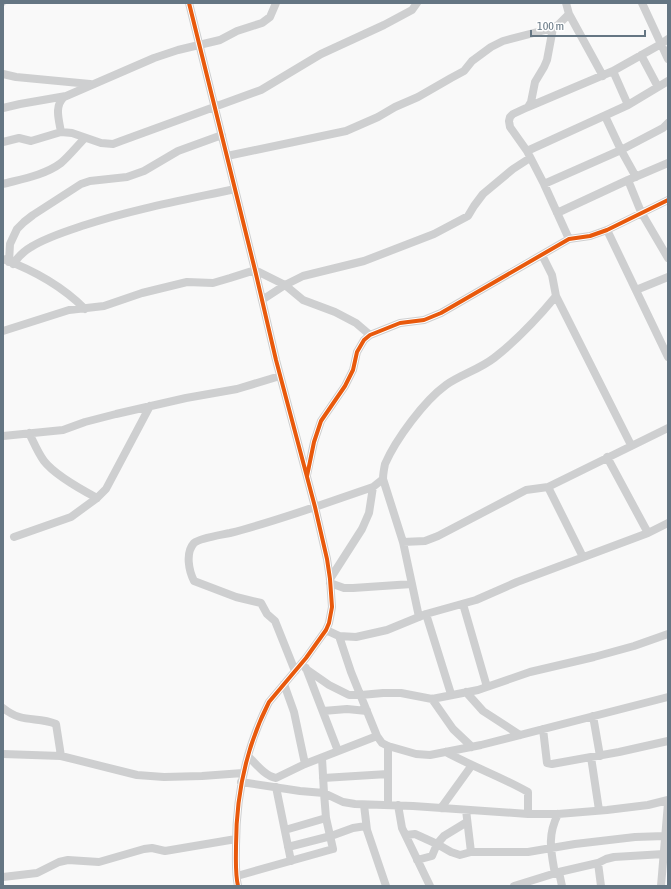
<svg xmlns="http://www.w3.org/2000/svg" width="671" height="889" font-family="'Asap Condensed',sans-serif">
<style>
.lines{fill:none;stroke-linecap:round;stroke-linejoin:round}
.lane{stroke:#cecfd0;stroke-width:4}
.street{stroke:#cecfd0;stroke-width:8}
.cycleway-casing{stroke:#fff;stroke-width:6}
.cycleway{stroke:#e8590c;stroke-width:4}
</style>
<rect width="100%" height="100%" fill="#f9f9f9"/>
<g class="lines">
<path class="lane" d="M3,4L4,3"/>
<path class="street" d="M189,3L255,270L276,360L315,507L327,559L330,579L332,607L329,623L326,630L306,658L269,702C246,747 236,797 236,846C236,860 235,873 238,886
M566,3L569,14L603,76
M642,3L668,59
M641,55L658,87
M613,71L628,105
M3,74L16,77L90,84
M528,107L531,102L535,82L544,67L547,60L553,28L558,25L569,14
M3,108L20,104L66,96
M605,116L621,150L636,177
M61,132C59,120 54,106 64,97L154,58L178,50L220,40L237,31L262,23L270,17L276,3
M3,142L19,138L31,141L61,132L72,133L101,143L113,144L121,141L261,90L321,54L384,25L412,10L417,3
M527,151L628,105L668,81
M227,156L346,131L378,117L395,107L418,97L451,78L464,71L472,61L491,47L503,41L553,28
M628,180L641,212L668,258
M3,184C22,179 45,175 61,163C70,155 77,146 85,138
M544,184L621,150L663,128L668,123
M557,213L628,180L668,163
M607,230L668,357
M569,239L544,184L527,151L510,127L509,121L510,117L513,114L528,107L613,71L661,44L668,39
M542,255L552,275L556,296L631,445
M3,259C33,270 62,286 85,309
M9,262L10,244L17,229L24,222L33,215L81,184L90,181L127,177L144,171L178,151L222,135
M13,264C18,257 24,251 31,247C47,237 67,231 85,225C134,209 184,200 235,189
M636,290L668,277
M262,300L285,285L303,276L364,261L434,234L468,216L474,206L483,194L513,169L530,158
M3,331L69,310L104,306L142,293L187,282L213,283L230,278L255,270L285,285L303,300L335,312L356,323L370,335
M29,433C34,443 38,453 44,461C54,474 82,490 97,498
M3,436L63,430L85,422L116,414L186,398L237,389L280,376
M607,457L648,533
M307,475L314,442L321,421L345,386L353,370L357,352L364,340L370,335L400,323L424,320L441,313L569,239L590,236L607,230L668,200
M383,479L403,542L419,617
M548,487L583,557
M14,537L71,517L97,498L106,489L150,406
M403,542L425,541L438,536L526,490L548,487L668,428
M330,579L362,529L369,513L373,487L383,479C383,474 384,469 385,464C396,439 424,401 446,385C460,375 480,369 494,358C517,340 537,319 556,296
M330,583L344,588H353L412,584
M463,604L487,687
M426,614L451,694
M326,630L339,636L356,637L387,630L426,614L476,600L517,582L648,533L668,523
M339,636L351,672L377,736L382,743L388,746L416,754L430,755L481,745L668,697
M306,668L338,751
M306,669L329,685L349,695H361L383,693H401L432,699L478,690L530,672L594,657L634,646L668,634
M295,671L275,621L267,614L261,603L236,597L194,581C189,571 185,553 194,543C200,538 221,535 230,533C278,521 326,503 373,487
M284,684L294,712L305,764
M466,692L483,711L520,735
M432,699L453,729L472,747
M3,708C23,724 36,716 56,724L61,756
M323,711L347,709L367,711
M593,716L600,756
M543,729L547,763L552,764L619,752L668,741
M446,752C473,767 502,777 528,792V814
M3,754L61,756L137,775L164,777L202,776L243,773
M248,756C256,764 265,776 276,778L305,764L377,736
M591,757L599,810
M323,778L388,774
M241,782L300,791L324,793L343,802L355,804L413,806L528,814H558L607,810L648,805L668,800
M276,787L291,861
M364,805L367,830L386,886
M388,805V746
M398,805L402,828L430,886
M441,808L472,765
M466,810L471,852
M285,830L326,818
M406,835L415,834L437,844L451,852L460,855L471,852H528L575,844L635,837L665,836
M288,847L331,836L353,828L366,826
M417,860L432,856L437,844L444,836L467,822
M598,863L601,886
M559,872L562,886
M555,874C551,851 547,836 558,814
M237,876L333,849L326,818L324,793L322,758
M3,877L37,873L59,862L68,860L99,862L144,849L152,848L165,851L236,839
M514,886L559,872L598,863L606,859L614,857L664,854
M661,886L668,803"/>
<g class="cycleway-casing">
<path id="cycleway" d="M189,3L255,270L276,360L315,507L327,559L330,579L332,607L329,623L326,630L306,658L269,702C246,747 236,797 236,846C236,860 235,873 238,886
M307,476L314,442L321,421L345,386L353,370L357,352L364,340L370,335L400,323L424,320L441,313L569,239L590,236L607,230L668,200"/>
</g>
<use href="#cycleway" class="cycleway"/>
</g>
<rect width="671" height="889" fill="none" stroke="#657683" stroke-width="8"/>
<path d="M531 30v6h114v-6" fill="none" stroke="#657683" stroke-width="2"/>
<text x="537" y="30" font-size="12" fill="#657683" stroke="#ffffff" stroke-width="3" paint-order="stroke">100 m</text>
</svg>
